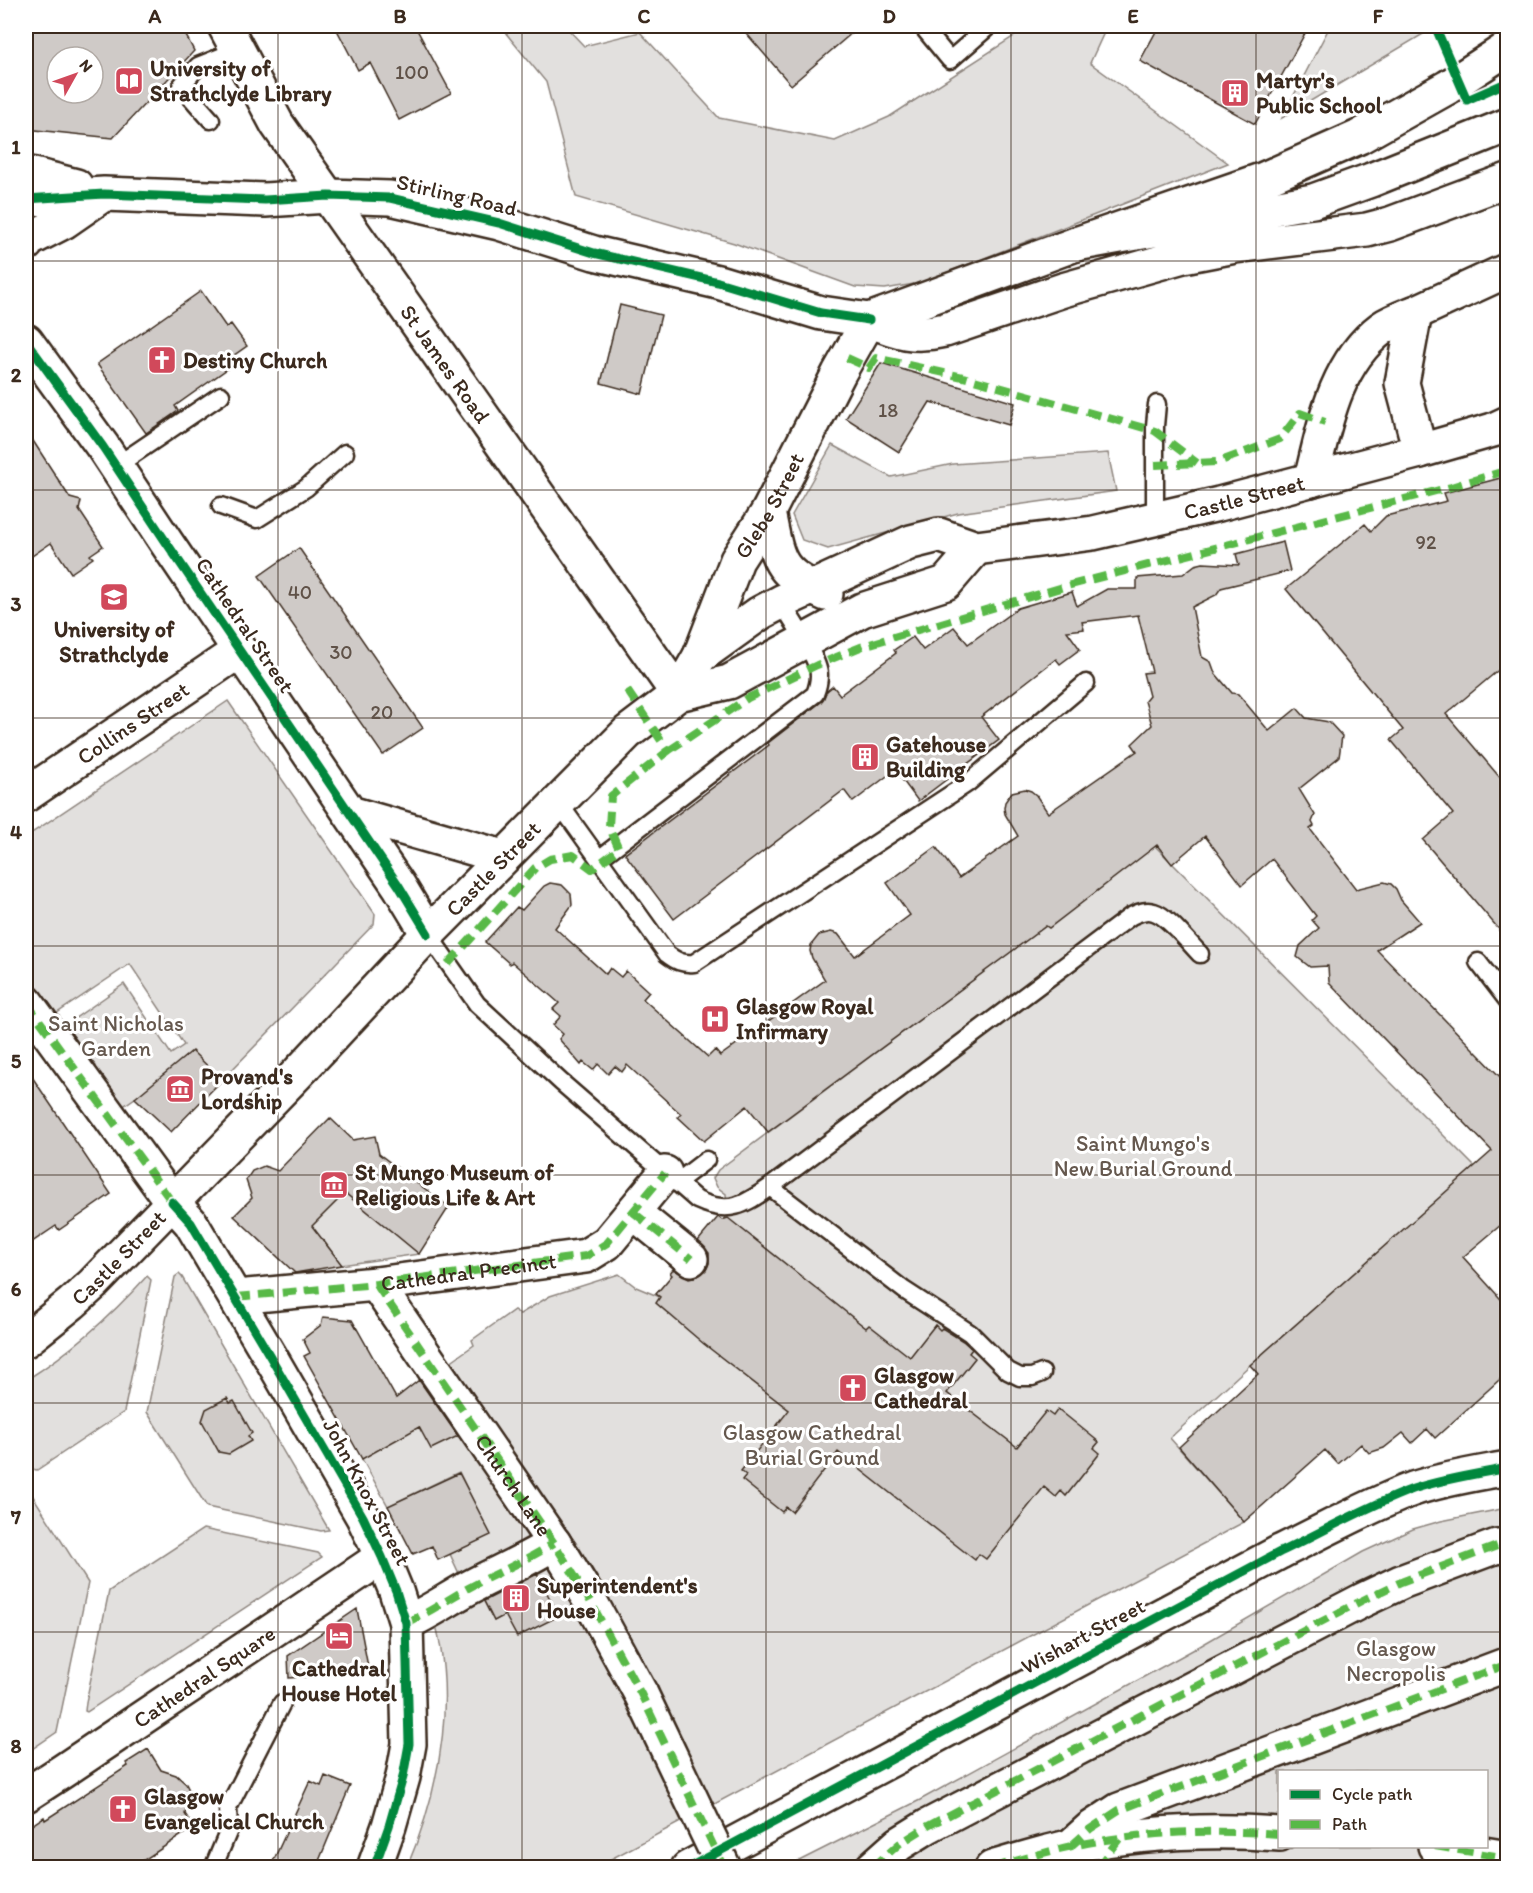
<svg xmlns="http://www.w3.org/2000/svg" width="1533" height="1893" font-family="Itim,sans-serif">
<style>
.green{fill:#e2e0de;stroke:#8e857e;stroke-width:1.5;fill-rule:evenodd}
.building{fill:#cfcac7;stroke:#3b2a1e;stroke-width:1.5;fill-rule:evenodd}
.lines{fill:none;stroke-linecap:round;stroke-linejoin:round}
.lane-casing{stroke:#3b2a1e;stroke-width:21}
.street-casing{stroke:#3b2a1e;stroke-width:38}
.secondary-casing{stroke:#3b2a1e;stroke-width:38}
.primary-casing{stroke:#3b2a1e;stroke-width:38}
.highway-casing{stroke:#3b2a1e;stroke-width:38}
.lane{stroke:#fff;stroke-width:16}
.street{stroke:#fff;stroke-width:33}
.secondary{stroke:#fff;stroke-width:33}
.primary{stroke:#fff;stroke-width:33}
.highway{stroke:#fff;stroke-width:33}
.street-bridge-casing{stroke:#3b2a1e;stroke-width:38;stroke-linecap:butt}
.street-bridge{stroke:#fff;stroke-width:33}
.quiet{stroke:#58b947;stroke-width:8;stroke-dasharray:15 8;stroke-linecap:butt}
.cycleway-casing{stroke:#fff;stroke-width:13}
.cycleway{stroke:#00873e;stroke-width:9}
.grid{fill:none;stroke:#3b2a1e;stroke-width:1.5;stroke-opacity:0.55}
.labels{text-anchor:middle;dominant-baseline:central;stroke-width:6;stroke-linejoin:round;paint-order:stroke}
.number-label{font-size:20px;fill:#605248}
.poi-label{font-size:22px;font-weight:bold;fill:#3b2a1e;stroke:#fff;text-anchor:start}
.street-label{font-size:22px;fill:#3b2a1e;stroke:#fff}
.park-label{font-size:22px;fill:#65584e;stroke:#fff}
.neatline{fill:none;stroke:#3b2a1e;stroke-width:2}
.grid-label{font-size:20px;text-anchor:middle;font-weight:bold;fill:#3b2a1e}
</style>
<rect width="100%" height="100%" fill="#fff"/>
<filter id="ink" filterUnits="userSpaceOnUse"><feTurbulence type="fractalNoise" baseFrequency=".0167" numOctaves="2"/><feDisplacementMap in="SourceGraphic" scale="12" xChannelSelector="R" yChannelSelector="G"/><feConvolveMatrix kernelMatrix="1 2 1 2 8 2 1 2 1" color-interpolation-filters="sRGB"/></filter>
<g filter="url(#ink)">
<path class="green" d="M500,26H565L584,46L640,32L719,118L835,141L889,117L1030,26H1107L1090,63L1228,163L920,283L885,289L855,287L734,243L576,197L546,82Z
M1330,26H1422L1425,33L1282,118Z
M832,445L891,477L953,464L1108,453L1116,491L958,513L828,549L802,540L792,515Z
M228,701L375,914L374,924L222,1080L135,1098L122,1107L93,1076L96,1066L61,1028L124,984L171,1054L184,1045L130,964L26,1034V837Z
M1154,845L1475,1167L1250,1365L1170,1438L1244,1522L596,1867H407C442,1785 459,1688 429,1601L462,1580L450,1554L490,1535L459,1472L388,1506L362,1459L408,1392L421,1383L423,1385L452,1364L450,1362L474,1345L472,1340L514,1310L520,1314L550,1296L619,1274L636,1287L660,1297L727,1215L726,1194L717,1187L713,1178L718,1170ZM534,1569L558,1616L505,1615L494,1621L479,1592Z
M345,1193L419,1254L341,1265L324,1241L279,1258Z
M179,1274L182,1277L329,1530L321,1531L207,1507L147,1412L175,1277Z
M147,1276L151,1280L124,1412L37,1470L26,1468V1380C71,1352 111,1316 147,1276Z
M26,1491L31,1493L88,1583L57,1732L26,1753Z
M1507,1508V1867L785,1868L920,1800L1200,1646L1363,1552L1413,1529L1441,1521ZM1280,1772H1486V1846H1280Z
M203,1529L318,1553L322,1557L87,1712L85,1711L86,1702L109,1591Z"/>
<path class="building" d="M26,26H181L194,51L113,138L26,129ZM57,57H93V93H57Z
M335,26H415L451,93L399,120L370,63L358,70Z
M740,26H860L791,85Z
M1159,26H1309L1255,124L1140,61Z
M201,291L226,327L231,324L247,346L223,363L227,369L175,406L178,411L146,433L97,364Z
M620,305L661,315L642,394L601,383Z
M881,363L1015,403L1009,425L930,402L899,452L846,418Z
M26,430L70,498L81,501L79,510L103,546L90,555L93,558L71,573L51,543L26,560Z
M1508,476V662L1446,714L1508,787V940L1423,840L1453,814L1391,740L1403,730L1286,589L1365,524L1371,531L1386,516L1447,501L1444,493Z
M1283,542L1290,571L1221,588L1216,595L1192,607L1202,657L1211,662L1215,673L1232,693L1238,694L1269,731L1297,708L1306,718L1329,722L1342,736L1339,757L1299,789L1315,815L1312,822L1314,826L1310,829L1356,889L1384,882L1391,884L1396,889L1401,900L1420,922L1377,950L1508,1085V1219L1463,1257L1508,1307V1372L1435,1438L1427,1429L1412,1443L1403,1433L1384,1448L1369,1453L1361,1444L1338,1464L1325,1450L1244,1522L1179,1447L1258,1374L1250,1365L1492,1151L1329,982L1328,966L1310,967L1297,957L1300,946L1319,928L1312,920L1316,916L1272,859L1242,885L1205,836L1172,864L1157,845L1049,928L1046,926L768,1132L747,1106L704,1141L678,1117L681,1114L627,1065L622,1072L615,1066L608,1074L598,1064L593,1070L583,1062L581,1065L559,1039L563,1034L553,1025L561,1016L553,1009L559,1003L512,962L510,964L485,942L517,907L522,910L544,886L550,883L562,885L571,894L572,905L555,928L606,974L610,968L621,977L626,971L649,992L643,999L708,1057L715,1050L720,1056L825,980L812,958L810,951L811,945L819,935L831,932L838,934L855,956L910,915L887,883L936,847L959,878L1018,836L1005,814L1004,808L1005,802L1012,792L1025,789L1031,791L1036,795L1048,813L1137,751L1132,744L1152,725L1145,701L1149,696L1143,673L1152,672L1138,615L1082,622L1084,629L1067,631L1080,649L1060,664L1056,659L981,717L999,740L918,801L895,770L853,802L844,790L674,919L625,854L769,745L768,743L821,702L827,691L833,686L840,695L896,653L894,650L913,637L923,650L954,627L968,644L1018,608L1072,592L1077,606L1107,589H1137V578L1183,574L1195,565L1203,563L1239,565L1236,554Z
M299,548L423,728L383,755L259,576Z
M192,1051L222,1080L171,1132L135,1098Z
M26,1068L111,1194L59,1230L56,1226L26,1246Z
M330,1118L353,1140L375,1136L379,1154L449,1207L419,1254L345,1193L312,1226L342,1265L295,1273L234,1216L252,1198L246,1180L252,1171L264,1166L278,1171Z
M718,1217L722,1220L728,1218L866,1328L869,1325L910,1357L935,1325L940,1330L942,1328L963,1341L972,1349L969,1353L975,1358L947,1393L1017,1447L1046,1411L1053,1416L1058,1409L1099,1442L1094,1448L1100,1453L1066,1496L1061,1491L1056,1497L1044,1487L986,1559L979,1554L975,1560L838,1452L792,1512L786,1507L782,1512L742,1480L746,1475L741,1471L789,1410L704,1344L656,1303L660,1297L656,1294L672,1275L670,1273L673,1269L689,1278L698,1276L706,1270L709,1263V1253L698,1241Z
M323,1317L352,1320L396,1398L419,1380L458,1436L431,1449L419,1427L362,1459L304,1356L310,1353L303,1339L321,1325Z
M227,1398L230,1403L234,1401L252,1433L248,1436L251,1441L229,1454L219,1452L202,1421L206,1409Z
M459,1473L491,1535L438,1560L432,1546L413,1554L388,1506Z
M537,1574L559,1616L517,1637L505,1615L494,1621L484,1601Z
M357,1609L369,1672L289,1678L288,1656Z
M148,1749L161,1770L176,1775L186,1784L189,1790V1797L185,1814L194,1827L132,1868H26V1829L44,1817L45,1820L128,1766L126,1763Z
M325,1776L350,1786L316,1868H270L310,1781L321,1786Z"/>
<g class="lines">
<g class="lane-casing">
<path id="lane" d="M922,26L950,60L989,26
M211,120L181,86L198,66L238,50
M116,466L221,395
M221,506L257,519L306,488L345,453
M1155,519V426L1157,404
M558,802L667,954C676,961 682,964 694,963L968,783L1086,683
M600,858L815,694C817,689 819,681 819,675C819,659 790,617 781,602
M428,934L477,1004L561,1082L697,1200C729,1215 744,1205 770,1187L904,1290L970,1333L1008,1371L1020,1377H1032L1042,1373
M1478,962L1508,1001
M676,1183L706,1160
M770,1187L1131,916C1138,913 1146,909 1154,912C1168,916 1189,943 1200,954
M213,1868L229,1830L228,1808L282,1703"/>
</g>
<g class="street-casing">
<g id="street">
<path id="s1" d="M225,26L277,124L678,694"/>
<path id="s2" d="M26,795L239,651"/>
<path d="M26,1002L172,1202"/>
<path d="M633,1212L691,1259"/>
<path id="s3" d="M376,1284L564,1558L589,1599L641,1694"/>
<path d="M236,1297L376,1284L586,1256L607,1243L665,1173"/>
<path d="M406,1623C426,1614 444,1602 463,1591C493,1574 525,1562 554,1543"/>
<path id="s4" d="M26,1795L63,1771L382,1557"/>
<path d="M1071,1846L1090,1829L1119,1810L1508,1664"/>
<path d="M1435,1846L1508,1858"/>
<path d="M872,1868L899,1844L928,1826L1363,1600L1401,1582L1497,1546L1508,1547"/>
<path d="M992,1868C1019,1860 1045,1852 1072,1846C1141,1832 1210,1829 1280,1834"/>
</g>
</g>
<g class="secondary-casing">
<path id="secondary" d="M26,173L76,186
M26,199L104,194L265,200L328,196L390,198L499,223L594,253L718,282L821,313L869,320
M26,244L30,239L65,221L104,194
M26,341L103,447L166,542L399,886L428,934
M350,813L503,857
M172,1202L191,1223L271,1358L363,1517L382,1557L396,1591L406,1623L409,1744L403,1777L389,1826L374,1868
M688,1868L1280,1552C1324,1531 1367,1506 1413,1489C1443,1479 1476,1474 1508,1468"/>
</g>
<g class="primary-casing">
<g id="primary">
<path d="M1415,313L1402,383L1420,451"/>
<path d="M1311,480C1324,427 1335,363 1382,328C1392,321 1407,316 1419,311C1449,297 1478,284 1508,270"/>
<path d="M768,512C778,561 777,573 826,594"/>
<path id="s5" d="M700,656L760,613L781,602L911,542L939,535L976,548L1093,533L1219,504L1420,451L1493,430L1508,423"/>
<path id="s6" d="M678,694L700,656L737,560L768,512L839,373L869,320L1076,244L1264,179L1359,137L1448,87L1508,48"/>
<path id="s7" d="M26,1340L72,1303L93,1284L297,1074L428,934L628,732L678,694L729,682L862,610L946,583L976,548"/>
</g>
</g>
<g class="highway-casing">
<path id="highway" d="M1076,244L1313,201L1371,180L1508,125
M869,320C898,332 914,337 945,330L1063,290L1183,256L1235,246L1367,230L1390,224L1508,180"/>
</g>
<use href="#lane" class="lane"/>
<use href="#street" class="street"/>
<use href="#secondary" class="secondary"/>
<use href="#primary" class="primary"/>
<use href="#highway" class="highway"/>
<g class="street-bridge-casing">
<path id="street-bridge" d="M641,1694L724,1868"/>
</g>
<use href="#street-bridge" class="street-bridge"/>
<g class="quiet">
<path d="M847,358L869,368L876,358L963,377L1155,431L1197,463"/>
<path d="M1155,465L1218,462L1280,439L1300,413L1325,422"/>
<path d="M668,751L748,698L817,665L863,646L1067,586L1451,487L1508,470"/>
<path d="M448,964L535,868L550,859L573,855L592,869L619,849L609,826L611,796L668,751L625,687"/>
<path d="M26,1002L172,1202"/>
<path d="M633,1212L691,1259"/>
<path d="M376,1284L554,1543L589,1599L641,1694L724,1868"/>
<path id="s8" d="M236,1297L376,1284L586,1256L607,1243L665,1173"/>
<path d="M406,1623C426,1614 444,1602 463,1591C493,1574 525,1562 554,1543"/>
<path d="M1071,1846L1090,1829L1119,1810L1508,1664"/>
<path d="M1435,1846L1508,1858"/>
<path d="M872,1868L899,1844L928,1826L1363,1600L1401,1582L1497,1546L1508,1547"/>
<path d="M992,1868C1019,1860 1045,1852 1072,1846C1141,1832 1210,1829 1280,1834"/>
<path d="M1097,1868L1119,1839"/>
<path d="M1487,1868L1490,1854"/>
</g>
<g class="cycleway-casing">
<path id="cycleway" d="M1435,26L1467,100L1508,82
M26,199L104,194L265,200L328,196L390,198L499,223L594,253L718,282L821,313L869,320
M26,341L103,447L166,542L399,886L428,934
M172,1202L191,1223L271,1358L363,1517L382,1557L396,1591L406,1623L409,1744L403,1777L389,1826L374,1868
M688,1868L1280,1552C1324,1531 1367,1506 1413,1489C1443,1479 1476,1474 1508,1468"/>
</g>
<use href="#cycleway" class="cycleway"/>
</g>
</g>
<path class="grid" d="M278,26V1868M522,26V1868M766,26V1868M1011,26V1868M1256,26V1868M26,261H1508M26,490H1508M26,718H1508M26,946H1508M26,1175H1508M26,1403H1508M26,1632H1508"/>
<defs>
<g id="library-square" transform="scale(1.5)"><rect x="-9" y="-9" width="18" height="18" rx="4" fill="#d1495b" stroke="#fff"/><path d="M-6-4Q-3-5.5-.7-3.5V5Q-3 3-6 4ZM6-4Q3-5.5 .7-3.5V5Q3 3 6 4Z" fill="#fff"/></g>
<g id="building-square" transform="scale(1.5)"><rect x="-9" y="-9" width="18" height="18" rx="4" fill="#d1495b" stroke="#fff"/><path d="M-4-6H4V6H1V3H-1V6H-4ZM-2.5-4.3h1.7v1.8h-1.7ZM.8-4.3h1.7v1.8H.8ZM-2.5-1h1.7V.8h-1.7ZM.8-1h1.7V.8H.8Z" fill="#fff"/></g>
<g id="church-square" transform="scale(1.5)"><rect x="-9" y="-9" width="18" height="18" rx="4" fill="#d1495b" stroke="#fff"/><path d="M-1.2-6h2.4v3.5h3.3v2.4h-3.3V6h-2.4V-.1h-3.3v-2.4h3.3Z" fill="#fff"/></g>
<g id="university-square" transform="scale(1.5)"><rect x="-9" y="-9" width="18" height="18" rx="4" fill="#d1495b" stroke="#fff"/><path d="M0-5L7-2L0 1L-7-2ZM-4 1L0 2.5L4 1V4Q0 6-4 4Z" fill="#fff"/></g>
<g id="hospital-square" transform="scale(1.5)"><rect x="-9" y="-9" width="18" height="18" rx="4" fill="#d1495b" stroke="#fff"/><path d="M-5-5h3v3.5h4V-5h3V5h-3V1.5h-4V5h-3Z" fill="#fff"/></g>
<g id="museum-square" transform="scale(1.5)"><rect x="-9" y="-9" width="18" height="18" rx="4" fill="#d1495b" stroke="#fff"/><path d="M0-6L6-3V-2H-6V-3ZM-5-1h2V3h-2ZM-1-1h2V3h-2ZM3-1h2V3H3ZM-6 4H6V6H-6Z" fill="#fff"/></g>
<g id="hotel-square" transform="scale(1.5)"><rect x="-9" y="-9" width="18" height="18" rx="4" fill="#d1495b" stroke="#fff"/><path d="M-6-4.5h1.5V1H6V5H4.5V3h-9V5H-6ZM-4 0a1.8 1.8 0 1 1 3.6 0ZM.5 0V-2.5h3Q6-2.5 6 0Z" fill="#fff"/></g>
</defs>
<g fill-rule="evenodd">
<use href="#library-square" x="129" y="81"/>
<use href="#building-square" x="1235" y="93"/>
<use href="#church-square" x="162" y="360"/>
<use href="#university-square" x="114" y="597"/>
<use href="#building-square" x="865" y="757"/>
<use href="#hospital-square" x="715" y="1019"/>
<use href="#museum-square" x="180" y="1089"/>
<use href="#museum-square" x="334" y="1185"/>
<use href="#church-square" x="853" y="1388"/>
<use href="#building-square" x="516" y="1598"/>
<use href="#hotel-square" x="339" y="1636"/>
<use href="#church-square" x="123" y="1809"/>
</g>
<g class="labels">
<g class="number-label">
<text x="412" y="72">100</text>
<text x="888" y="410">18</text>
<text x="1426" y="542">92</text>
<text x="300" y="592">40</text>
<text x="341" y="652">30</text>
<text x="382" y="712">20</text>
</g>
<g class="poi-label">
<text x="150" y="68">University of<tspan x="150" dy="25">Strathclyde Library</tspan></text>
<text x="1256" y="80">Martyr's<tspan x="1256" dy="25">Public School</tspan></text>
<text x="183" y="360">Destiny Church</text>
<text x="114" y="629" text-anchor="middle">University of<tspan x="114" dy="25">Strathclyde</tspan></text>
<text x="886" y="744">Gatehouse<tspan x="886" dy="25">Building</tspan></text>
<text x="736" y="1006">Glasgow Royal<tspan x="736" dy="25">Infirmary</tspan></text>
<text x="201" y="1076">Provand's<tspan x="201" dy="25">Lordship</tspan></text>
<text x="355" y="1172">St Mungo Museum of<tspan x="355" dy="25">Religious Life &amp; Art</tspan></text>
<text x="874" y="1375">Glasgow<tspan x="874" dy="25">Cathedral</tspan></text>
<text x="537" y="1585">Superintendent's<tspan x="537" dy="25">House</tspan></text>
<text x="339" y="1668" text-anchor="middle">Cathedral<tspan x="339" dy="25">House Hotel</tspan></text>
<text x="144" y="1796">Glasgow<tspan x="144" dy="25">Evangelical Church</tspan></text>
</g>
<g class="street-label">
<text transform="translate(457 195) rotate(13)">Stirling Road</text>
<text stroke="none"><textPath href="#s1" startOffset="404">St James Road</textPath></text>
<text stroke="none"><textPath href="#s5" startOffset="582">Castle Street</textPath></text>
<text stroke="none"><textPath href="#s6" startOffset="210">Glebe Street</textPath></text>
<text transform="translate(245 625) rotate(56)">Cathedral Street</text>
<text stroke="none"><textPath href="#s2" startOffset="129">Collins Street</textPath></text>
<text stroke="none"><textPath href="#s7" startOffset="664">Castle Street</textPath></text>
<text stroke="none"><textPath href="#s7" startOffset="124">Castle Street</textPath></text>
<text stroke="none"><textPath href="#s8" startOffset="234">Cathedral Precinct</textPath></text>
<text stroke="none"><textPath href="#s3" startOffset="244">Church Lane</textPath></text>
<text transform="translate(367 1492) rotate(62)">John Knox Street</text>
<text transform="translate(1083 1636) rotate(-28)">Wishart Street</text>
<text stroke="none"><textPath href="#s4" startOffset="214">Cathedral Square</textPath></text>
</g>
<g class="park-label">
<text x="116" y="1023">Saint Nicholas<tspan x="116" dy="25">Garden</tspan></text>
<text x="1143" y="1143">Saint Mungo's<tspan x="1143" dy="25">New Burial Ground</tspan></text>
<text x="812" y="1432">Glasgow Cathedral<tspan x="812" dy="25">Burial Ground</tspan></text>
<text x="1396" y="1648">Glasgow<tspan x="1396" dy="25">Necropolis</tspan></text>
</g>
</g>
<rect width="1533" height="1893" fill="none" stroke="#fff" stroke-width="66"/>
<rect x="1278" y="1770" width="210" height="78" fill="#ffffff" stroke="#b1aaa5" stroke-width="1.5"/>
<rect x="1290" y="1790" width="30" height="9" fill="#00873e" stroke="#b1aaa5" stroke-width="1.5"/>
<text x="1332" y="1800" font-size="18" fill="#3b2a1e">Cycle path</text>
<rect x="1290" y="1820" width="30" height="9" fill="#58b947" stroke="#b1aaa5" stroke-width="1.5"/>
<text x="1332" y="1830" font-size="18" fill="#3b2a1e">Path</text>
<g transform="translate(75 75) rotate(50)"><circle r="28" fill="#ffffff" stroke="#b1aaa5" stroke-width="1.5"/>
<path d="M0-4.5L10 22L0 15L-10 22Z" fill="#d1495b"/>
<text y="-9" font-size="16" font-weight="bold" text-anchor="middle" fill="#3b2a1e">N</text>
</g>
<rect x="33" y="33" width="1467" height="1827" class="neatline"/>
<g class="grid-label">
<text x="155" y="23">A</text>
<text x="400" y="23">B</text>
<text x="644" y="23">C</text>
<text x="889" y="23">D</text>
<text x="1133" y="23">E</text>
<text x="1378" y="23">F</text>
<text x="16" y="154">1</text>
<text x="16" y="382">2</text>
<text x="16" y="611">3</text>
<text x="16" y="839">4</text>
<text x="16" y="1068">5</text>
<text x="16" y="1296">6</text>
<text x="16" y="1524">7</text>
<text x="16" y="1753">8</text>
</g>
</svg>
